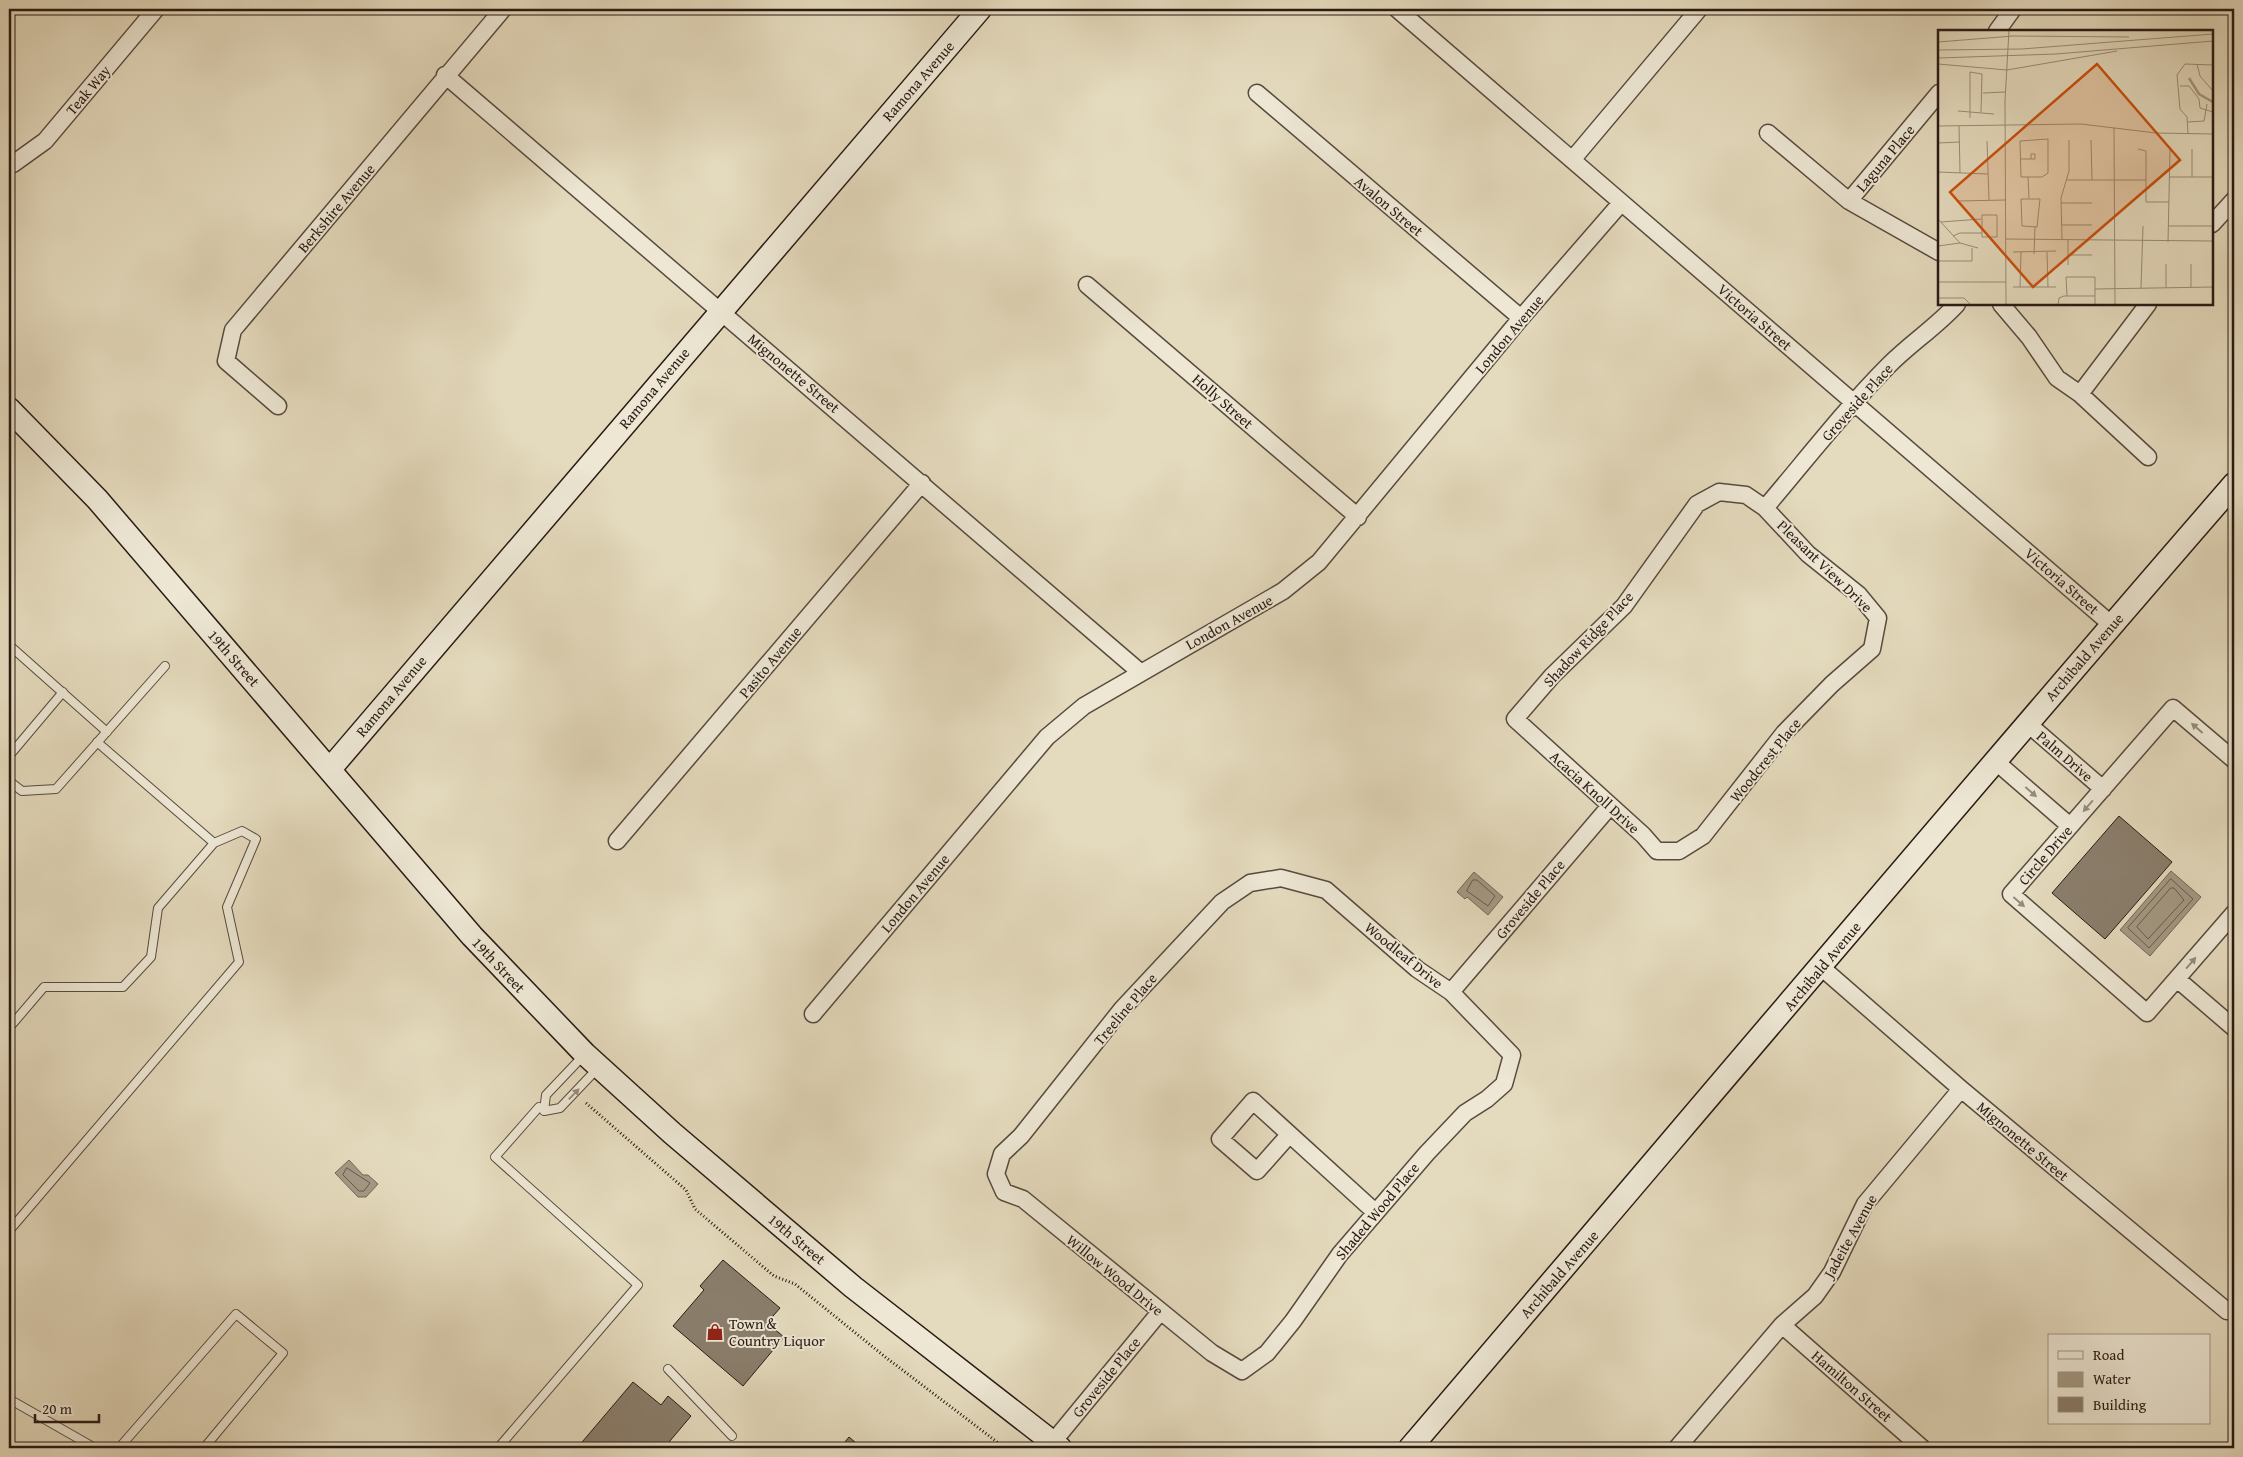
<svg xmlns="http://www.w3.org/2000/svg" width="2243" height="1457" font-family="'Gentium Book Plus',serif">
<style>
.water{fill:#a49984;stroke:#736657}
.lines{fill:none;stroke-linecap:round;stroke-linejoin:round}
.shore{stroke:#665a4c;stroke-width:1}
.building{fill:#8a7e6c;stroke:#291a14}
.lane-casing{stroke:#584a3e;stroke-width:10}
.street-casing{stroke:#584a3e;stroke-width:19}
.secondary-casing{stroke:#291a14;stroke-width:25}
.path{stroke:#291a14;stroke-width:3;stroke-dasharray:1 2.5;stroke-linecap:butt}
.lane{stroke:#ede7d4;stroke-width:8}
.street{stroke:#ede7d4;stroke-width:16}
.secondary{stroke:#ede7d4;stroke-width:22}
.oneway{fill:#958b7e}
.labels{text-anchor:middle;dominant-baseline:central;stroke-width:4;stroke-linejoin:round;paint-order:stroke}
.street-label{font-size:15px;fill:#291a14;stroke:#ede7d4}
.poi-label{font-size:15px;fill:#291a14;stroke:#ede7d4;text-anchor:start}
.inset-river{fill:none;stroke:#a49984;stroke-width:2.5}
.inset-road{fill:none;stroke:#998d79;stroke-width:1}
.view{fill:#cb500d;fill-opacity:0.15;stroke:#cb500d;stroke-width:2.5}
.inset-edge{fill:none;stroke:#291a14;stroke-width:2.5}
</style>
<rect width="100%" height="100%" fill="#e4dabd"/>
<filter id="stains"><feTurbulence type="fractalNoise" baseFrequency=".004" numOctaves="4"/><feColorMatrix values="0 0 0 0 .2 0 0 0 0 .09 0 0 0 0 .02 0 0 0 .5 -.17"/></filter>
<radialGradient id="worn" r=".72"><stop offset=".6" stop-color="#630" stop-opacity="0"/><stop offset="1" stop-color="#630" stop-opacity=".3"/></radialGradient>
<path class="water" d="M2171,871L2201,897L2150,956L2120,930Z
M1474,872L1503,897L1488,915L1467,897L1465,899L1457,892Z
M349,1160L363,1175H368L378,1184L366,1197H358L335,1173Z"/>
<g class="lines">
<path class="shore" d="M2171,879L2193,899L2149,948L2128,928Z
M1473,880H1477L1495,896L1488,906L1467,891Z
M2171,888H2174L2184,900L2148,939L2137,927Z
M347,1168L370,1183L364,1191H359L343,1175Z"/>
</g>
<path class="building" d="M2119,816L2172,862L2105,939L2052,893Z
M723,1260L780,1308L767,1323L784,1337L743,1386L673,1326L704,1290L700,1286Z
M633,1382L661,1405L668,1396L691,1416L664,1448H577Z
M849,1437L862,1448H840Z"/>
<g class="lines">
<g class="lane-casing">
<path id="lane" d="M9,645L107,732
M97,742L214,843
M9,756L63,692
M9,781L22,791L56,789L165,666
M9,1028L44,987H123L151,957L158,908L214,843L242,831L256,839L227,907L239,962L9,1231
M583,1056L546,1095L544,1111L560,1108L597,1069
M668,1369L732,1436
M9,1399L95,1448
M119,1448L236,1314L283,1353L204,1448
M498,1448L638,1285L495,1157L539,1107"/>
</g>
<g class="street-casing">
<path id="street" d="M1397,9L2112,625
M1997,31L2013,9
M445,75L1140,672
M1257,93L1521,318
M1768,133L1849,201L1939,252
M1572,160L1699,9
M13,164L45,141L156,9
M1849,201L1939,93
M2212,224L2234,200
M1087,285L1358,517
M2001,304L2029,337L2057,378L2080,394L2148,457
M2080,394L2148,304
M278,406L226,361L233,330L503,9
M1719,492L1746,495L1765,508L1808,554L1859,595L1878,618L1872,649L1832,684L1784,733L1703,836L1679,851H1657L1643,835L1515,719L1552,676L1624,606L1697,504Z
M1765,508C1806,460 1845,409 1889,365C1911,343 1936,327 1957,304
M2027,723L2103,789
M1994,760L2070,826
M2234,760L2173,708L2011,894L2147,1013L2234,913
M617,841L922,483
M1281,878L1326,890L1417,969L1451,992L1512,1055L1504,1084L1487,1099L1465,1113L1427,1153L1340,1254L1293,1321L1267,1353L1242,1371L1212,1353L1023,1199L1004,1192L996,1174L1002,1154L1021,1136L1122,1009L1222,902L1250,883Z
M1821,967L1961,1089L2227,1311
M2177,979L2234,1028
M1451,992L1610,806
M813,1014L1047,737L1084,706L1283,591L1319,562L1521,318L1621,203
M1289,1135L1257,1171L1220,1139L1253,1101L1374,1211
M1782,1325L1922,1448
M1053,1442L1160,1312
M1677,1448L1782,1325L1815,1296L1832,1272L1865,1204L1961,1089"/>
</g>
<g class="secondary-casing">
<path id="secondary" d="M9,409L97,499L472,936L585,1054L672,1133L853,1287L1060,1448
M330,769L980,9
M1410,1448C1685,1126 1957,803 2234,484"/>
</g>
<path class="path" d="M586,1103L686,1190L695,1209L774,1276L795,1284L884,1356L1005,1448"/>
<use href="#lane" class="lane"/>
<use href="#street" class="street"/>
<use href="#secondary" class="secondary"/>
</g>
<defs><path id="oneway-solid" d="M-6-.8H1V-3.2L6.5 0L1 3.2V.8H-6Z" transform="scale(1.25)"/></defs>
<g class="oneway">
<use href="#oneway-solid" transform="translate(2197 728) rotate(-139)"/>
<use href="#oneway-solid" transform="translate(2031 792) rotate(41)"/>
<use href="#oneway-solid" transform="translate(2088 806) rotate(131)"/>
<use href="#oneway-solid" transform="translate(2019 902) rotate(41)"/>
<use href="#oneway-solid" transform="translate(2191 963) rotate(-49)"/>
<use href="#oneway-solid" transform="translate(574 1094) rotate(-46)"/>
</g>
<defs>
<g id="shop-bare" transform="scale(1.35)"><path d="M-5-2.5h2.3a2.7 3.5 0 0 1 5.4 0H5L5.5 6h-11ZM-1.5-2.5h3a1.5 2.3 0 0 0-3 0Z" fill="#8f2418" stroke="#ede7d4" stroke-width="2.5" paint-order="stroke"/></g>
</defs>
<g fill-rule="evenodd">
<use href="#shop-bare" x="715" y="1332"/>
</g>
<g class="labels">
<g class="street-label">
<text transform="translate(918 81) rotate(-49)">Ramona Avenue</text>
<text transform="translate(88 90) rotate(-50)">Teak Way</text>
<text transform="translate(1885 158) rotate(-50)">Laguna Place</text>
<text transform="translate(1389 206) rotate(40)">Avalon Street</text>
<text transform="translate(336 208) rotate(-50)">Berkshire Avenue</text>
<text transform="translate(1755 317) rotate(41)">Victoria Street</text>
<text transform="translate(1509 334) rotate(-50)">London Avenue</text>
<text transform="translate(794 373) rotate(40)">Mignonette Street</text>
<text transform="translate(654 388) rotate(-50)">Ramona Avenue</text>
<text transform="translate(1223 401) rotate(41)">Holly Street</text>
<text transform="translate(1857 402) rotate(-48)">Groveside Place</text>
<text transform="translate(1825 566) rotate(44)">Pleasant View Drive</text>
<text transform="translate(2062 581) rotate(41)">Victoria Street</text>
<text transform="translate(1229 622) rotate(-29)">London Avenue</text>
<text transform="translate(1588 639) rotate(-47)">Shadow Ridge Place</text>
<text transform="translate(2084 657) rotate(-49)">Archibald Avenue</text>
<text transform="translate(234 658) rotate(49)">19th Street</text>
<text transform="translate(770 662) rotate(-50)">Pasito Avenue</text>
<text transform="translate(391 696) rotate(-50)">Ramona Avenue</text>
<text transform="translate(2065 756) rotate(41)">Palm Drive</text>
<text transform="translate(1765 760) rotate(-51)">Woodcrest Place</text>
<text transform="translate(1595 792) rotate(42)">Acacia Knoll Drive</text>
<text transform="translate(2045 855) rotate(-49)">Circle Drive</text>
<text transform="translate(915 893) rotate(-50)">London Avenue</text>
<text transform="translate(1530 899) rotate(-50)">Groveside Place</text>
<text transform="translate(1404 955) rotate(39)">Woodleaf Drive</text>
<text transform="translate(499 965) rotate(47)">19th Street</text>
<text transform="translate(1822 966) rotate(-50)">Archibald Avenue</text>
<text transform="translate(1125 1009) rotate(-50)">Treeline Place</text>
<text transform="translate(2023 1141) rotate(40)">Mignonette Street</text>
<text transform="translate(1377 1211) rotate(-50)">Shaded Wood Place</text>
<text transform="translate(1850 1236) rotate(-61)">Jadeite Avenue</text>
<text transform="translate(797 1239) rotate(40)">19th Street</text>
<text transform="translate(1559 1274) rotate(-49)">Archibald Avenue</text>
<text transform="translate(1115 1275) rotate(39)">Willow Wood Drive</text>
<text transform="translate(1106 1377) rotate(-51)">Groveside Place</text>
<text transform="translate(1852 1386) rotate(41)">Hamilton Street</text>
</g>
<g class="poi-label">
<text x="729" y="1323">Town &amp;<tspan x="729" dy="17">Country Liquor</tspan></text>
</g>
</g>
<g transform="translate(1938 30)">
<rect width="275" height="275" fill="#e4dabd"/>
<path class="inset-river" d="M251,48L261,64L275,72"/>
<path class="inset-road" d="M0,12L75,6L191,7M0,20L84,19L275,4M0,28L118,24L275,11M0,34L69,40L179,21M259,34L262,46L275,61M242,56H251L261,69L262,78L275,82M45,63L67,62M20,81L56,84M32,88V42L44,44L43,82M250,92L266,91L269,74M0,96L143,94L218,103L275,104M21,96L22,143M176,98L177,275M250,103L249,87L242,79L239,45L247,34L275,35M110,109V143L104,147H83L82,111ZM153,110L154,150M49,111L51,170M0,113L22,112M200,119L208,121V172H231M254,119V147M83,129H97V124H93V129M0,142L50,144M90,147L91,168M231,147H275M129,150H208M83,169H102L99,197L84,196ZM21,171L67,170M123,173H154M44,185H59V207H44ZM0,187V155M0,189L22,213L40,218M3,192L43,189M124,195H154M230,196H275M15,206L22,203H44M68,209L275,211M124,209L123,168L131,141V110M130,209V235M230,212L232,120M0,216L22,213M75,222L118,221M109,222L110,257M96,224L97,197M130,225H154M0,231H34V218M228,234V258M253,234V257M0,252H68M75,257H118M82,257L83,222M203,258L205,196M157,259L275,257M129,266L128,247H157V275M0,268H26L33,275M68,275L67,71L71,0M120,275L121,268L126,266H157"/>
<path class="view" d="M159,34L242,130L95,257L12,162Z"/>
<rect width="275" height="275" class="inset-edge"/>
</g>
<rect width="2243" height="1457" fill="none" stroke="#e4dabd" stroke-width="30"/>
<rect x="10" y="10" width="2223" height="1437" fill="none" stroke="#291a14" stroke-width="2.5"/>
<rect x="15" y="15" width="2213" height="1427" fill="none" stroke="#291a14"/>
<rect x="2048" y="1334" width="162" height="90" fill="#ede7d4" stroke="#9f9587"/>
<rect x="2058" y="1351" width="25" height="8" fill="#ede7d4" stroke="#9f9587"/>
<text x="2093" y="1360" font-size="15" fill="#291a14">Road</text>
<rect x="2058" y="1372" width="25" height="15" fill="#a49984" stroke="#9f9587"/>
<text x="2093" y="1384" font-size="15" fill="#291a14">Water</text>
<rect x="2058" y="1397" width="25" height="15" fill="#8a7e6c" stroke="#9f9587"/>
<text x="2093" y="1410" font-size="15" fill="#291a14">Building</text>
<path d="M35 1414v8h64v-8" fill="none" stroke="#291a14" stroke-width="2.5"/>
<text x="42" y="1414" font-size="15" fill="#291a14" stroke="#ede7d4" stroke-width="4" paint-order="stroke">20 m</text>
<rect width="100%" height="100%" filter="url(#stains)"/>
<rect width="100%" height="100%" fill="url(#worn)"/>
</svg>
